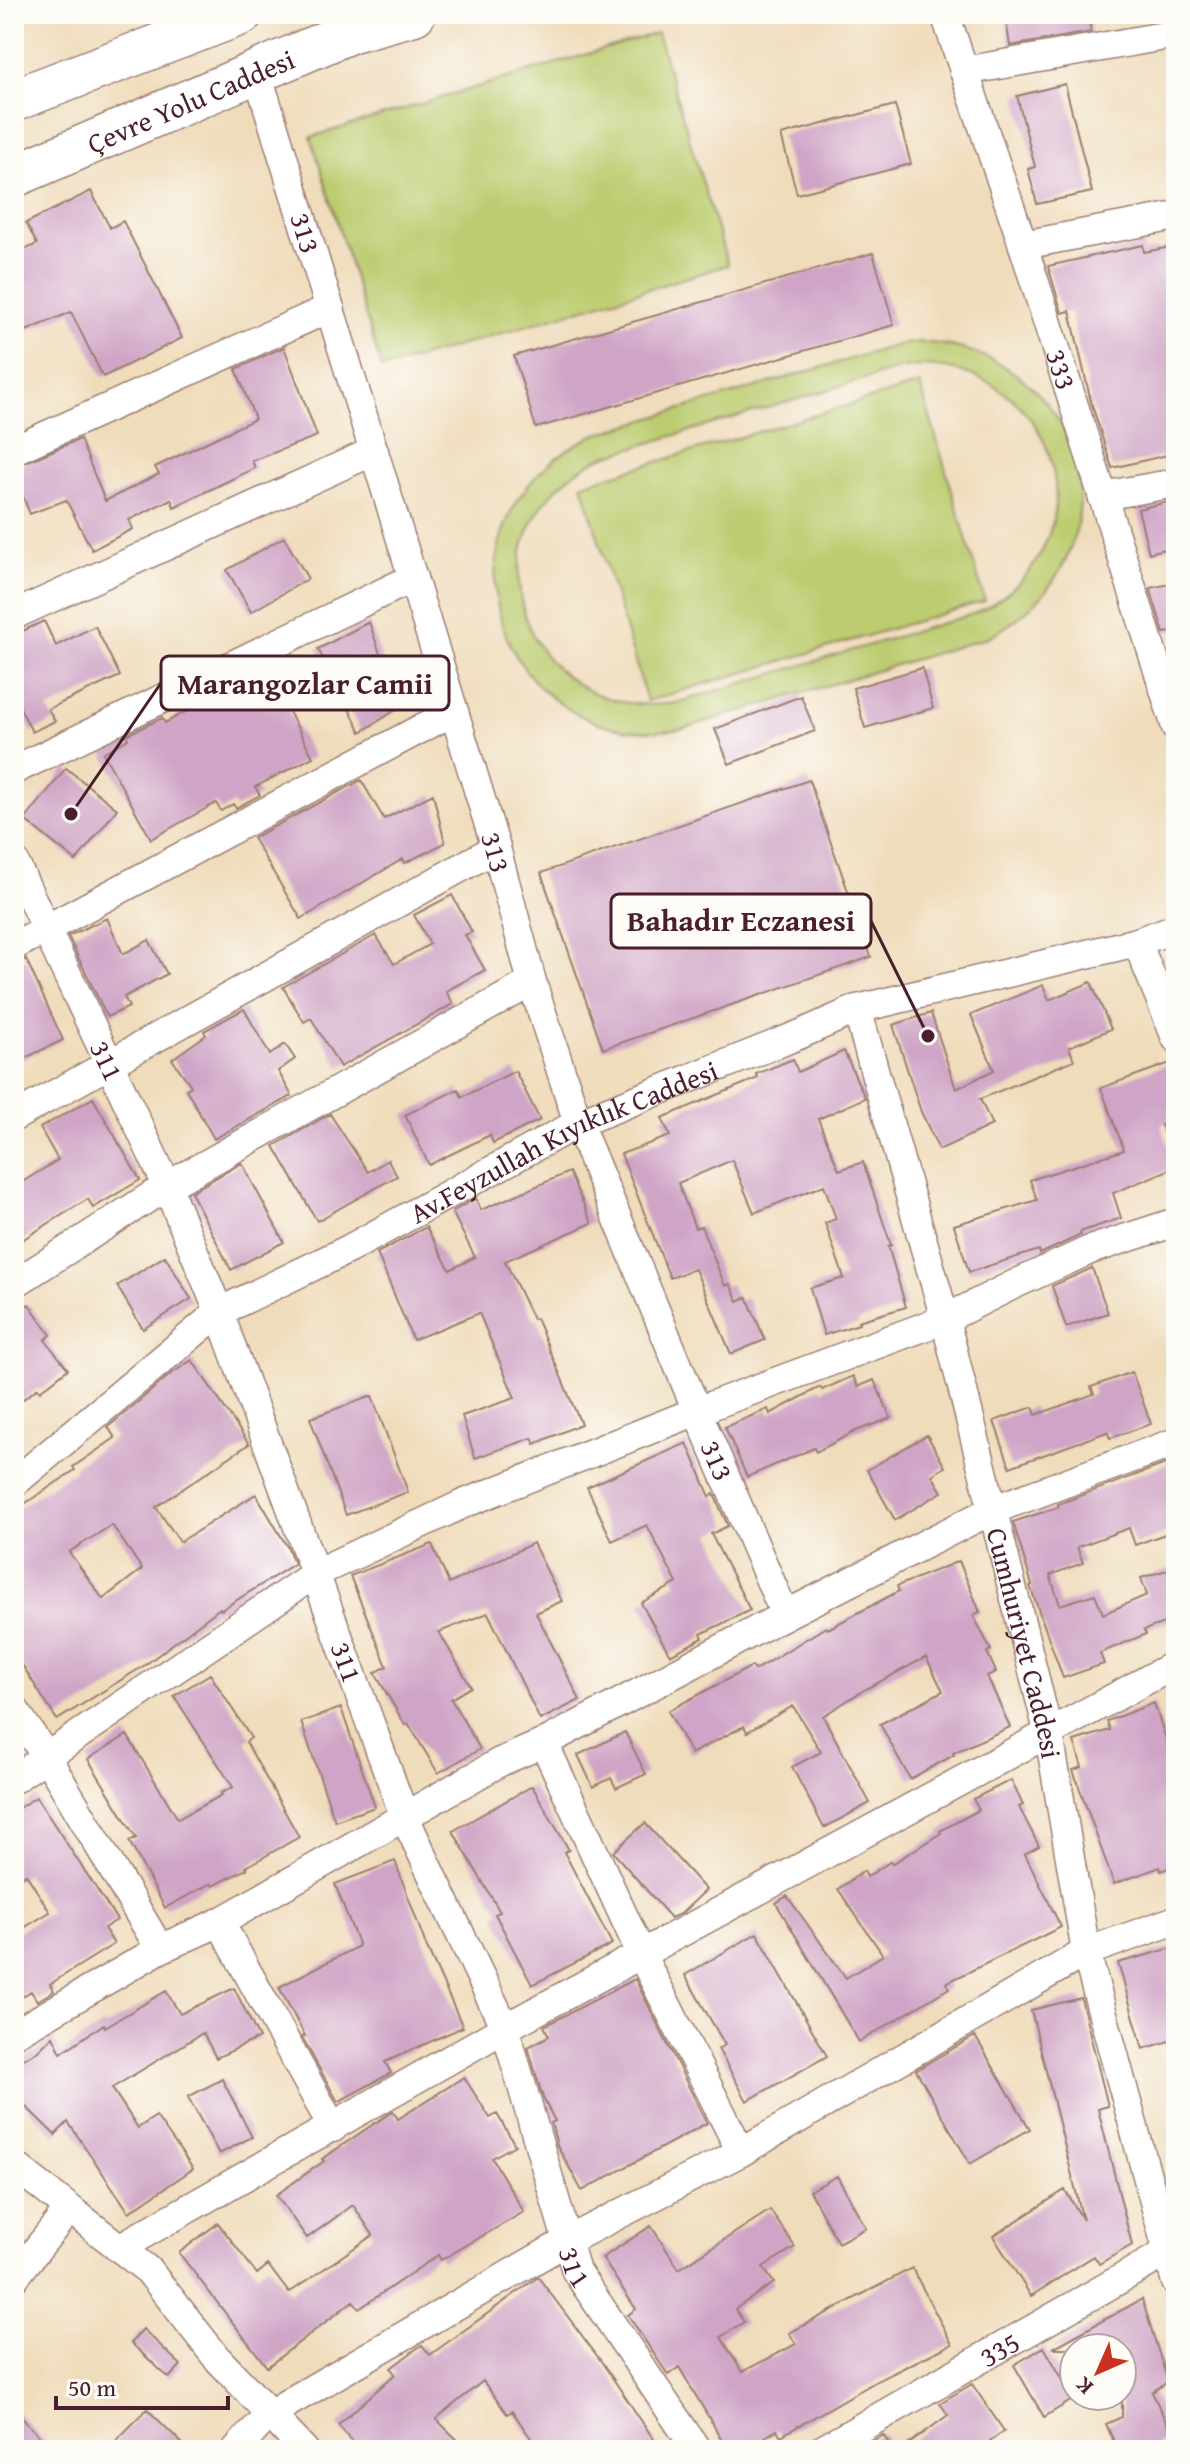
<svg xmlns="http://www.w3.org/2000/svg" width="1190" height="2464" font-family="'Gentium Book Plus',serif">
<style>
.green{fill:#bccc6f;stroke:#83764d;stroke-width:2;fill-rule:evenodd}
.building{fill:#cfa4c6;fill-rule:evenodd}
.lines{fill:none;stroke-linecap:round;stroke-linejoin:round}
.minor-casing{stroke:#9c7e73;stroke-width:31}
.highway-casing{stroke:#9c7e73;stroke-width:45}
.minor{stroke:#fff;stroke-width:28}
.highway{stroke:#fff;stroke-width:42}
.labels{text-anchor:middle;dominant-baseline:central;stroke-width:8;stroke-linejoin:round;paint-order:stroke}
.street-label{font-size:28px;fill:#4a1f2b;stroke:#fdfcf7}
.leader{fill:none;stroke:#4a1f2b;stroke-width:3}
.callout-dot{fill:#4a1f2b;stroke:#fdfcf7;stroke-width:3}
.callout{fill:#fdfcf7;stroke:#4a1f2b;stroke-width:3}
.callout-label{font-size:30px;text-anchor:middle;font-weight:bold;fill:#4a1f2b}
</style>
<rect width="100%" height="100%" fill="#fdfcf7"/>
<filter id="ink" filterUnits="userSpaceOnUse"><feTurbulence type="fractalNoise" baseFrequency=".0125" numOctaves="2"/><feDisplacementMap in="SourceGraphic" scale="16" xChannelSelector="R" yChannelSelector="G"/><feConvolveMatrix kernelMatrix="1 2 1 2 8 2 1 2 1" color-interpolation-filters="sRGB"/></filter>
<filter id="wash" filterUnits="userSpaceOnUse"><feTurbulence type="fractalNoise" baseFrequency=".006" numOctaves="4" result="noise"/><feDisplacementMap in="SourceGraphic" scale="32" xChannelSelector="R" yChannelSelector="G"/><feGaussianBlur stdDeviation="1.8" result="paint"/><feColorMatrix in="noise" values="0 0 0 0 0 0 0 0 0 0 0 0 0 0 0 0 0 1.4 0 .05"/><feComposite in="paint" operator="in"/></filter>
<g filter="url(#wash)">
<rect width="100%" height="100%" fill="#efdcbb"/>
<path class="green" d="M657,33L728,265L382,369L311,137Z
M918,342C1092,350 1142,559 986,638L682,729C494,757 419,518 594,435L897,345ZM918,366C1067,366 1109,552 973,614L676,703C517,725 456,527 602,457L898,369Z
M920,384L985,601L647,701L582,484Z"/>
<g id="blocks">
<path class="building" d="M1039,14H1088L1091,32L1010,46L1006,20Z
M1065,84L1092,192L1037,204L1028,169L1035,167L1017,96Z
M895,105L911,164L797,194L781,135Z
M91,191L110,228L123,221L182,338L103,377L71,312L14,336V255L37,244L26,223Z
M1143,245L1144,252L1176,246V453L1112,468L1091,402L1070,311L1062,313L1048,266Z
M873,253L894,325L536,428L514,356Z
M284,347L317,436L252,461L255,468L174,507L171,499L129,520L133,529L92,550L66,500L30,514L14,474V467L80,439L105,501L159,474L155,467L255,419L236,369Z
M1176,500V546L1149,553L1138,509Z
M284,537L308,579L251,612L227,570Z
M1176,583V631L1164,633L1150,588Z
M44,621L56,646L95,626L120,676L48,709L55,721L32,732L14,696V635Z
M369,622L399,708L361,732L318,649Z
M922,668L933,708L865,728L853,688Z
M269,674L313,757L255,787L260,795L236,808L233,804L221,811L216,803L151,839L103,753L128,739L126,735L162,718L165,723L209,699L212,704Z
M801,696L815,731L729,764L715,729Z
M66,768L117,809L76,861L25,820Z
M361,780L384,819L433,794L445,843L405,863L403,859L301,919L253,838Z
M809,780L871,957L603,1049L541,873Z
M452,895L472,932L465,935L485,970L446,991L453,1004L340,1067L311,1018L304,1022L283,987L376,935L394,964L430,944L414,915Z
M107,918L123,954L149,940L167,974L124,997L129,1007L107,1017L68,936Z
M26,959L63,1040L19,1061L14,1050V963Z
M1091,982L1111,1029L1069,1047L1074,1060L980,1099L992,1125L939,1150L921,1112L893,1025L931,1013L956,1089L994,1070L971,1015L1043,985L1049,1000Z
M244,1009L270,1055L285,1044L295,1059L278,1071L292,1096L214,1139L186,1089L191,1086L172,1059L206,1035L204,1031Z
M844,1051L865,1098L818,1119L839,1170L863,1162L891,1245L888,1246L906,1307L858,1321L859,1324L824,1335L810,1288L844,1278L825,1223L836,1219L824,1185L754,1213L732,1160L678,1183L695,1228L701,1226L725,1286L730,1284L738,1301L747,1297L765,1340L731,1354L695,1269L670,1278L621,1154L670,1136L662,1118L758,1078L756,1074L793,1059L798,1072Z
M1170,1063L1176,1080V1119L1161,1125L1176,1167L1113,1193L1121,1218L1080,1232L1081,1235L1040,1254L1039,1250L969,1272L954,1225L1037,1200L1030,1180L1124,1150L1101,1088Z
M515,1071L540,1120L493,1143L490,1135L429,1165L405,1115L458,1089L462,1097Z
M93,1098L140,1180L93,1208L88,1199L14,1245V1187L58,1160L40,1128Z
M330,1114L368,1172L388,1160L397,1176L317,1221L274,1146Z
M242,1163L284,1242L231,1270L191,1192Z
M569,1172L592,1223L505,1261L533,1319L536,1318L581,1424L535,1444L532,1438L475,1458L462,1416L515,1398L479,1313L413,1340L377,1253L426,1227L450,1270L475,1257L452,1212L476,1198L481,1210Z
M165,1256L191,1299L143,1329L117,1286Z
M1092,1268L1108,1313L1066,1327L1052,1286Z
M29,1304L51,1335L45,1340L68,1369L40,1391L38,1388L14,1406V1314Z
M192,1360L249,1444L156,1507L180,1542L256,1494L288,1548L294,1564L221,1610L220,1608L145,1665L57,1720L14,1652V1511L75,1470L73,1467L115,1438L108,1427L171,1374ZM112,1525L142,1569L103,1599L69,1552Z
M1132,1372L1151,1424L1110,1438L1107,1432L1010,1467L994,1421L1033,1407L1036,1415L1094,1394L1091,1387Z
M853,1376L858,1387L874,1380L891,1418L856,1431L816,1452L814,1448L747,1477L725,1427L768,1409L770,1414L820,1387L822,1390Z
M372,1396L408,1492L346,1515L310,1418Z
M927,1435L945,1467L932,1475L942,1492L895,1520L867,1470Z
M687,1443L710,1497L714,1494L728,1526L711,1534L750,1610L701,1634L703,1638L670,1655L641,1603L677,1583L647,1525L612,1541L587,1487Z
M1176,1460V1530L1135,1545L1129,1528L1077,1547L1083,1563L1050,1575L1060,1605L1095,1594L1103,1614L1147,1595L1141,1578L1176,1567V1619L1144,1630L1146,1634L1100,1653L1104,1664L1063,1678L1030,1586L1032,1585L1013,1522L1059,1507L1058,1504Z
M533,1543L562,1601L536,1613L580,1700L540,1720L488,1613L439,1632L471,1687L451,1699L480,1749L438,1773L408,1723L405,1725L375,1673L387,1666L350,1576L432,1544L449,1584Z
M959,1561L980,1612L973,1615L991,1650L987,1652L996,1672L987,1676L1010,1727L953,1753L954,1755L910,1779L880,1724L943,1691L926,1657L864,1690L823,1716L870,1803L824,1828L792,1767L821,1752L793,1706L747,1732L744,1726L691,1754L668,1711L752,1666L755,1670L826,1627L828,1629L899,1591L897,1586Z
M210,1674L251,1738L246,1742L299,1837L246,1867L247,1869L213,1886L211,1883L165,1908L129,1841L136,1838L88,1759L127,1735L178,1819L222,1795L221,1793L233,1787L174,1696Z
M1154,1703L1176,1770V1865L1161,1871L1160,1867L1114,1884L1073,1770L1082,1767L1074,1741L1110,1730L1107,1721Z
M341,1708L375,1807L335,1821L301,1722Z
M625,1732L646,1774L616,1788L611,1778L593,1787L578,1755Z
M1011,1780L1023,1805L1019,1807L1039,1846L1025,1854L1061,1927L946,1983L949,1988L859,2042L776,1903L787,1896L846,1978L883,1955L838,1889L864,1871L867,1877L891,1861L892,1864L941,1833L940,1831L979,1810L973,1799Z
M532,1786L569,1850L564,1852L612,1944L532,1985L495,1914L500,1912L453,1831Z
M36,1797L117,1920L104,1928L114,1944L50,1984L54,1991L37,2001L31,1991L14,2002V1934L50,1912L26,1874L14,1882V1811Z
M645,1823L706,1890L682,1913L671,1918L613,1852Z
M395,1861L427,1948L463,2027L385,2062L391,2073L338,2102L302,2037L305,2036L279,1987L359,1946L335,1884Z
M757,1933L827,2056L747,2101L718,2049L725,2045L685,1975Z
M1176,1947V2039L1143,2049L1118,1963Z
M635,1979L707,2123L582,2191L557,2145L551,2123L555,2121L543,2098L528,2047L549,2036L544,2026Z
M234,1988L259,2038L216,2058L203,2033L112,2088L138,2128L156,2116L193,2169L129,2212L68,2122L55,2135L14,2095V2064L38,2051L53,2036L61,2053L104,2024L105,2027L166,1991L180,2014Z
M1081,1998L1108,2106L1098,2109L1132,2245L1099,2264L1094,2256L1031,2296L993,2236L1065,2190L1083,2220L1031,2010Z
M975,2036L1030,2129L970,2164L916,2070Z
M464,2077L490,2118L497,2114L515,2145L492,2158L524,2212L441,2260L438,2255L359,2309L353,2301L267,2367L179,2253L218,2223L257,2274L268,2265L289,2293L373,2235L353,2205L307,2238L276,2195L324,2161L322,2159L393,2111L398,2119Z
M222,2079L252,2137L219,2154L188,2097Z
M837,2176L866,2228L838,2243L810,2191Z
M770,2210L795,2247L763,2267L774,2283L735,2309L744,2322L721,2337L742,2372L796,2344L789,2333L912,2268L952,2344L877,2381L781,2436L777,2430L743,2450H728L679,2367L668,2375L628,2315L636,2309L602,2258L651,2226L679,2269Z
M538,2277L601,2361L657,2444L647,2450H539L512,2411L507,2414L483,2381L436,2419L468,2450H360L338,2425L395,2374L391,2368L420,2346L422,2345L430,2355Z
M1142,2299L1168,2382L1152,2392L1173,2437L1146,2450H1118L1106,2424L1122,2417V2348H1053Z
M143,2329L181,2365L169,2378L131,2343Z
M1044,2347L1074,2399L1044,2417L1014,2365Z
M972,2384L1004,2431L977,2450H901L948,2415L940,2403Z
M14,2409L52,2450H14Z
M147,2409L189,2450H107Z
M883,2435L894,2450H856Z"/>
</g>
</g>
<g filter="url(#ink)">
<use href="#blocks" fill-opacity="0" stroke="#9c7e73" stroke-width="2"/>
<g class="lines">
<g class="minor-casing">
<g id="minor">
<path id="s1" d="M945,14L1023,245L1176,727"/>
<path d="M964,71L1176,34"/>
<path id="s2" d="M257,72L496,848L532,982L578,1123L697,1411L785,1615"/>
<path d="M1023,245L1176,216"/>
<path d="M14,450L330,308"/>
<path d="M1102,496L1176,483"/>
<path d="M14,615L374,451"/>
<path d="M14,770L413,578"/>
<path id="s3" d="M14,861L167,1186L219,1312L405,1818L505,2028L576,2271L697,2450"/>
<path d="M1137,942L1176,1038"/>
<path d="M14,946L454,711"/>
<path id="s4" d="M857,1009L945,1319L1049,1735L1086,1952L1176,2282"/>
<path d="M14,1117L496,848"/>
<path d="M14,1284L167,1186L532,982"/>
<path id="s5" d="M14,1483L219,1312L349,1249L578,1123L801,1034L857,1009L1137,942L1176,928"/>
<path d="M14,1709L46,1756L160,1949"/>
<path d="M544,1743L642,1956L741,2152"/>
<path d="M14,1779L316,1573L463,1504L697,1411L945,1319L1015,1284L1090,1250L1176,1222"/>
<path d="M220,1922L333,2128"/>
<path d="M14,2034L160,1949L220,1922L500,1762L544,1743L785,1615L992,1510L1176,1442"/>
<path d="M14,2165L149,2271L216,2357L304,2450"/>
<path d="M119,2248L505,2028L1176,1664"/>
<path d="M14,2278L69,2209"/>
<path d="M236,2450L269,2414L567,2241L741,2152L1086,1952L1176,1920"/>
<path id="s6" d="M822,2450L1176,2247"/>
</g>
</g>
<g class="highway-casing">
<g id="highway">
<path d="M14,100L241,14"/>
<path id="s7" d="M14,176L352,31L414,14"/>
</g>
</g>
<use href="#minor" class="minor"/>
<use href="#highway" class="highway"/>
</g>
</g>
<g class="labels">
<g class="street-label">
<text stroke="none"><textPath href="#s7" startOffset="192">Çevre Yolu Caddesi</textPath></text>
<text stroke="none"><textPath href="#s2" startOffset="168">313</textPath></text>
<text stroke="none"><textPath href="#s1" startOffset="374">333</textPath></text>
<text stroke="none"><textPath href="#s2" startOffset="816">313</textPath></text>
<text stroke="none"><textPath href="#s3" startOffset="220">311</textPath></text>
<text stroke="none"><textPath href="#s5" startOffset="652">Av.Feyzullah Kıyıklık Caddesi</textPath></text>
<text stroke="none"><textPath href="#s2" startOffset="1464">313</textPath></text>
<text stroke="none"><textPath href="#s4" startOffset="656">Cumhuriyet Caddesi</textPath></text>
<text stroke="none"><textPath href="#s3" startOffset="868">311</textPath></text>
<text stroke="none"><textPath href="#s3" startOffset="1516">311</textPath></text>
<text stroke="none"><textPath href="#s6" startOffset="204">335</textPath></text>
</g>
</g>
<path class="leader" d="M71 814L161 683M928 1036L871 921"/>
<g class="callout-dot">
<circle cx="71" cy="814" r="8"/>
<circle cx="928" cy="1036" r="8"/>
</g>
<g class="callout">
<rect x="161" y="656" width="288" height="54" rx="8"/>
<rect x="611" y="894" width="260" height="54" rx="8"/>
</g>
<g class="callout-label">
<text x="305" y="694">Marangozlar Camii</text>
<text x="741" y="931">Bahadır Eczanesi</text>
</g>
<rect width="1190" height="2464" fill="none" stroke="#fdfcf7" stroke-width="48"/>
<g transform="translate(1098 2372) rotate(225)"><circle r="38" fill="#fdfcf7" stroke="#b5a4a5" stroke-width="2"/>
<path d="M0-6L14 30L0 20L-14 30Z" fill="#c8321e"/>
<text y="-12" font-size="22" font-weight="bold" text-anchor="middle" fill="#4a1f2b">K</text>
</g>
<path d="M56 2396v12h172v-12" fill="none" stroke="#4a1f2b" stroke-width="4"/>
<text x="68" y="2396" font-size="24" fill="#4a1f2b" stroke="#fdfcf7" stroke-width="6" paint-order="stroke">50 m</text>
</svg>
